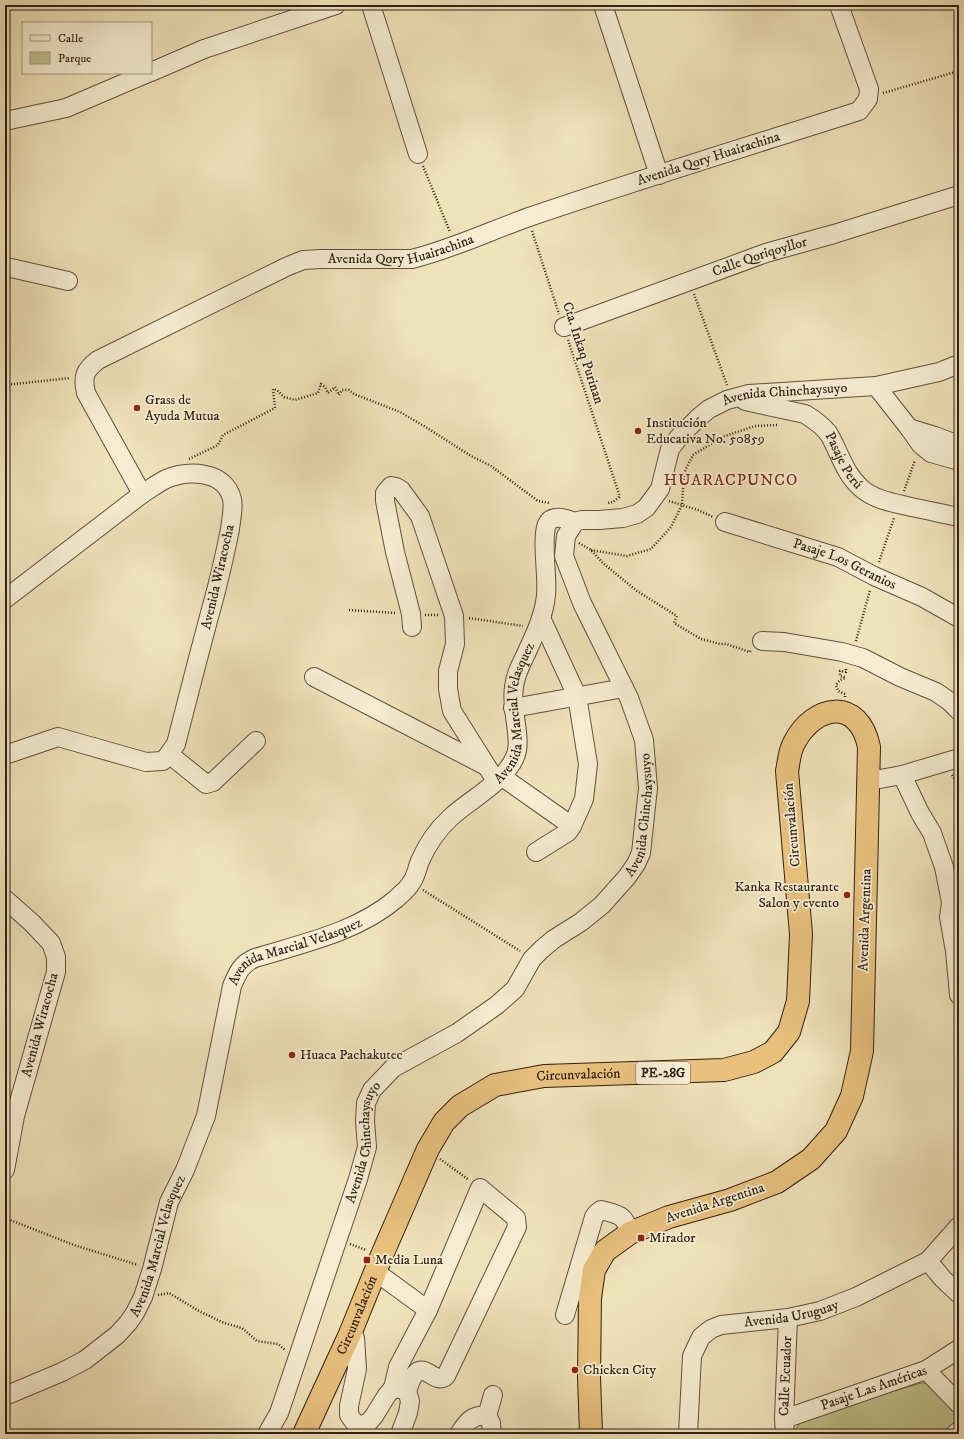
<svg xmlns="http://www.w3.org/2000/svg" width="964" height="1439" font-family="'IM FELL DW Pica',serif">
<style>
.green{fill:#c0c18a;stroke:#787050}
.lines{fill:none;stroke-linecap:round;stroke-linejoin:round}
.minor-casing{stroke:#60503f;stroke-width:20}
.highway-casing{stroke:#302017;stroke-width:24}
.path{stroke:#302017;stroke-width:2.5;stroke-dasharray:1 2;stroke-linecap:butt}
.minor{stroke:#f5ecd1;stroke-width:18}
.highway{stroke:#e8c07c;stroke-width:22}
.poi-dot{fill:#8f2418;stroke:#f5ecd1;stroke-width:1.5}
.labels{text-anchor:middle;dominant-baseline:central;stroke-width:3.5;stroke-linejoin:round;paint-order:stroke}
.shield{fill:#f5ecd1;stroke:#6b5d4f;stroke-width:1}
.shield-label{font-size:13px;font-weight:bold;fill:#302017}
.street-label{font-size:14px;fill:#302017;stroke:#f5ecd1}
.poi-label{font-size:14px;fill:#302017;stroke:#f5ecd1;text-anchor:start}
.quarter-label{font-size:16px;letter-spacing:1px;fill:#7a1f14;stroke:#f5ecd1}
</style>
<rect width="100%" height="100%" fill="#efe1b8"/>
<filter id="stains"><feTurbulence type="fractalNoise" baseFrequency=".005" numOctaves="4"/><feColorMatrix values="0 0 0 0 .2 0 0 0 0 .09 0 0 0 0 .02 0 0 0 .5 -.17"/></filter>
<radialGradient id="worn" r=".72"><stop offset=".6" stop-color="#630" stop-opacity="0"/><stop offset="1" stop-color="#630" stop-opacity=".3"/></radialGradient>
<path class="green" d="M921,1383H928L959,1417V1429L952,1434H796L795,1430L804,1417Z"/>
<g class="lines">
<g class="minor-casing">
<g id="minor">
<path d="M371,5L418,154"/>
<path d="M603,5L659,175"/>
<path d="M151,72L204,49L336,5"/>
<path d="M5,121L66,108L148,73"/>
<path d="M5,268H11L68,281"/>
<path id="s1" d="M564,327L766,253L834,234L959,195"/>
<path d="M876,386L909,428L935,436L959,445"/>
<path id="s2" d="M745,401L805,414C813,419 825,427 830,436C840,454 845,474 861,488C874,500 895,503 911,507C927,510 943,514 959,517"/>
<path d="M909,428L921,445L931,453L959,461"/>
<path id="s3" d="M142,494L86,393C82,376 85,370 98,360L286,267L303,260L320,259H412C452,249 490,231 529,217C638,180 749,146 859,111L868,99L869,89L839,5"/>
<path id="s4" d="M725,522L838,557L874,576L922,597L959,618"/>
<path d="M5,599L142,494C150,489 158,483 166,479C188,470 225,470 232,499C234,509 231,519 230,529C226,550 221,571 216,591C202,642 189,693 176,744L169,754L163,761L146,762L58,737L5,755"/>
<path d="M412,627L411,614L395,552L385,501V493L391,486L396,487L401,490L420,516L454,616L455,644L448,671V689L452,711L496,781"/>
<path d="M762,641L784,642L842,652L863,658L900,677L936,692L949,701L959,711"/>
<path d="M314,677L486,766"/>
<path d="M513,708L624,688"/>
<path d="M169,754L206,784L213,782L256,741"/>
<path d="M902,775L920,813L932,833L944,867L951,902L949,917L955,951L959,995"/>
<path d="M501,776L572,826"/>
<path d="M869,781L902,775L959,758"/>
<path d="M536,852L568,832L572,826L584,799L588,764L577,696L541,618"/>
<path d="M5,899L32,923L51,943L56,957V972L15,1116L5,1170"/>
<path d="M928,1261L943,1279L959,1294"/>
<path d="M380,1275L428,1310"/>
<path d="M565,1315L594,1217L597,1213L601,1210C619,1215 624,1214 630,1233"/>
<path d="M350,1334L355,1338L357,1369L349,1406V1415L354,1422L360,1425L368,1423L374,1416L387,1395L393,1388L400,1389L407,1391L410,1401L408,1413L400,1434"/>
<path d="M926,1370L959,1404"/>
<path d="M393,1388L398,1367L428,1310L480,1188L516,1218L517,1227L446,1376C436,1386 425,1362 415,1374C411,1378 409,1386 407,1391"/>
<path id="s5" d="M5,1396L62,1372L85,1360L117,1335L128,1323L135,1313L143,1297L152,1269L169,1202L185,1170L206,1116L232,986C238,972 241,964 255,958C304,943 357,932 396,899C401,894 408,889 411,883C416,877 417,868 420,861C427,845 438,829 450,818C470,799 504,783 515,757C523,740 510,709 514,687C515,676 520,666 525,656C534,636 544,617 546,595C548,577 541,539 547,524C553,513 567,519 575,522"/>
<path d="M487,1416L493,1395"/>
<path id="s6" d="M784,1419L926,1370L959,1349"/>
<path id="s7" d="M267,1434L279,1413L358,1179L367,1147L365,1121L366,1103L372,1090L393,1068L457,1033L497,1005L515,989L532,959L542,949L554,939L581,922L602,905L627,877L636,864L641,853L648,788L644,740L629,698L582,603L564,556L566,536L575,522L582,520H599L623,518L637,514L646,508L660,489L670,449L679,437L698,418L709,409L727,400L749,394L876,386L939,372L959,364"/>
<path d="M459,1434C467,1422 472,1414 487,1416L491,1423L492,1434"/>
<path id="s8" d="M688,1434L692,1356L701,1337L711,1329L721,1325L788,1318L820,1311L856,1297L928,1261L959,1226"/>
<path id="s9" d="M785,1434L784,1419L788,1318"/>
<path d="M955,1434L959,1431"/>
</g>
</g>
<g class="highway-casing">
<g id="highway">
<path id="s10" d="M304,1434L350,1334L382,1255L428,1149L444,1122L460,1106L495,1085L544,1076L724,1070L754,1062L773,1052L789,1032L798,1001L801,934L787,771C789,762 789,752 794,743C814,704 859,697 869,747L862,1051L852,1096L836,1131L811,1159L777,1182L730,1200L669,1217L630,1233L605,1251L594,1270L590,1298L589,1377L591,1434"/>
</g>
</g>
<path class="path" d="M883,93L959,71
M423,166L450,232
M532,231L559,314
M694,294L727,385
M568,340L619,494V497L613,502L608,503
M5,385L70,378
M189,459L218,445L223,435L275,408L273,389L277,390L284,397L295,400L318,393L321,384L325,387L328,393L335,387L339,395L342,390H349L354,394L400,412L424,426L471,456L491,466L538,501L550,503
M904,491L915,460
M669,501L698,510L713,517
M579,543L591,550L604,564L637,591L677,616L674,623L701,639L720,644H726L750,652L751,650
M591,550L627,556L651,549L671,527L682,505L684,473L693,455L722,437L755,426L779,425
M879,562L894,518
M349,610L396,613
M425,615H438
M469,618L523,626
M856,641L870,590
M845,697V694L838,691L836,685L840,680L845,678V677L840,676V671L846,672V669
M952,775L959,786
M423,890L520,951
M440,1159L469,1180
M5,1218L74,1245L138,1265
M350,1244L366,1250
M158,1295L169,1293L199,1311L224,1323L242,1328L257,1341L278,1344L285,1350"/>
<use href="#minor" class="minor"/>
<use href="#highway" class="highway"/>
</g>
<g class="poi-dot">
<circle cx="137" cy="408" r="4"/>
<circle cx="638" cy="431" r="4"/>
<circle cx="847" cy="895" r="4"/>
<circle cx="292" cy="1055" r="4"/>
<rect x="637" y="1234" width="8" height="8" rx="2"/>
<rect x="363" y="1256" width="8" height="8" rx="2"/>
<circle cx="575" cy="1370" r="4"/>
</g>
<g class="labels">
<rect class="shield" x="636" y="1062" width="54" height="22" rx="3"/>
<g class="shield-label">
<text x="663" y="1073">PE-28G</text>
</g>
<g class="street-label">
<text stroke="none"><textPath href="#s3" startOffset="804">Avenida Qory Huairachina</textPath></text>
<text stroke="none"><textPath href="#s3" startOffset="481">Avenida Qory Huairachina</textPath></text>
<text stroke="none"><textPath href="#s1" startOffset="208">Calle Qoriqoyllor</textPath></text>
<text transform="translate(583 353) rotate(72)">Cta. Inkaq Purinan</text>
<text stroke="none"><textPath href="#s7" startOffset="1352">Avenida Chinchaysuyo</textPath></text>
<text stroke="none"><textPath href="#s2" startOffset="123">Pasaje Perú</textPath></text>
<text stroke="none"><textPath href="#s4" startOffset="127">Pasaje Los Geranios</textPath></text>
<text transform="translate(218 577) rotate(-77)">Avenida Wiracocha</text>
<text stroke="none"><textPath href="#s5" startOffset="923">Avenida Marcial Velasquez</textPath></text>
<text stroke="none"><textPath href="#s7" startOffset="765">Avenida Chinchaysuyo</textPath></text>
<text transform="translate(792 825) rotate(-95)">Circunvalación</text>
<text transform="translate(865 920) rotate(-88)">Avenida Argentina</text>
<text stroke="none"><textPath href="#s5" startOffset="575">Avenida Marcial Velasquez</textPath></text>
<text transform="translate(40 1025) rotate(-75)">Avenida Wiracocha</text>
<text stroke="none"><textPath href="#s10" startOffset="490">Circunvalación</textPath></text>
<text stroke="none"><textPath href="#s7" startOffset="309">Avenida Chinchaysuyo</textPath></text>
<text transform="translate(715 1203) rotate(-18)">Avenida Argentina</text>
<text stroke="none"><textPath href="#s5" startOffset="228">Avenida Marcial Velasquez</textPath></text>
<text stroke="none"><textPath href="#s8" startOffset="194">Avenida Uruguay</textPath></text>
<text stroke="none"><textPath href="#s10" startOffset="130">Circunvalación</textPath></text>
<text stroke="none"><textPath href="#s9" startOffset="58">Calle Ecuador</textPath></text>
<text stroke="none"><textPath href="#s6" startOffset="95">Pasaje Las Américas</textPath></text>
</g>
<g class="poi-label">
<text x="145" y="400">Grass de<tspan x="145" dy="16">Ayuda Mutua</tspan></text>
<text x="646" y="423">Institución<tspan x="646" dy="16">Educativa No. 50859</tspan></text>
<text x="839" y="887" text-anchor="end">Kanka Restaurante<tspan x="839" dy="16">Salon y evento</tspan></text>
<text x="300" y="1055">Huaca Pachakutec</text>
<text x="649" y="1238">Mirador</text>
<text x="375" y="1260">Media Luna</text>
<text x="583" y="1370">Chicken City</text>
</g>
<g class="quarter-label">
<text x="731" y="480">HUARACPUNCO</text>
</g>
</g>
<rect width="964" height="1439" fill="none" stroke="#efe1b8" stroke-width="20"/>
<rect x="6" y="6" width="952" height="1427" fill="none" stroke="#302017" stroke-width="2"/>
<rect x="10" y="10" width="944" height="1419" fill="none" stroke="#302017"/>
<rect x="22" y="22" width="130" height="52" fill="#f5ecd1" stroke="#a69a87"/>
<rect x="30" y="35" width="20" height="6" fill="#f5ecd1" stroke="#a69a87"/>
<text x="58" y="42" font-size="12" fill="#302017">Calle</text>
<rect x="30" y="52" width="20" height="12" fill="#c0c18a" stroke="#a69a87"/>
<text x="58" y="62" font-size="12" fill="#302017">Parque</text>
<rect width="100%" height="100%" filter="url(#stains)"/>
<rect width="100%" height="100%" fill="url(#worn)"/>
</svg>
